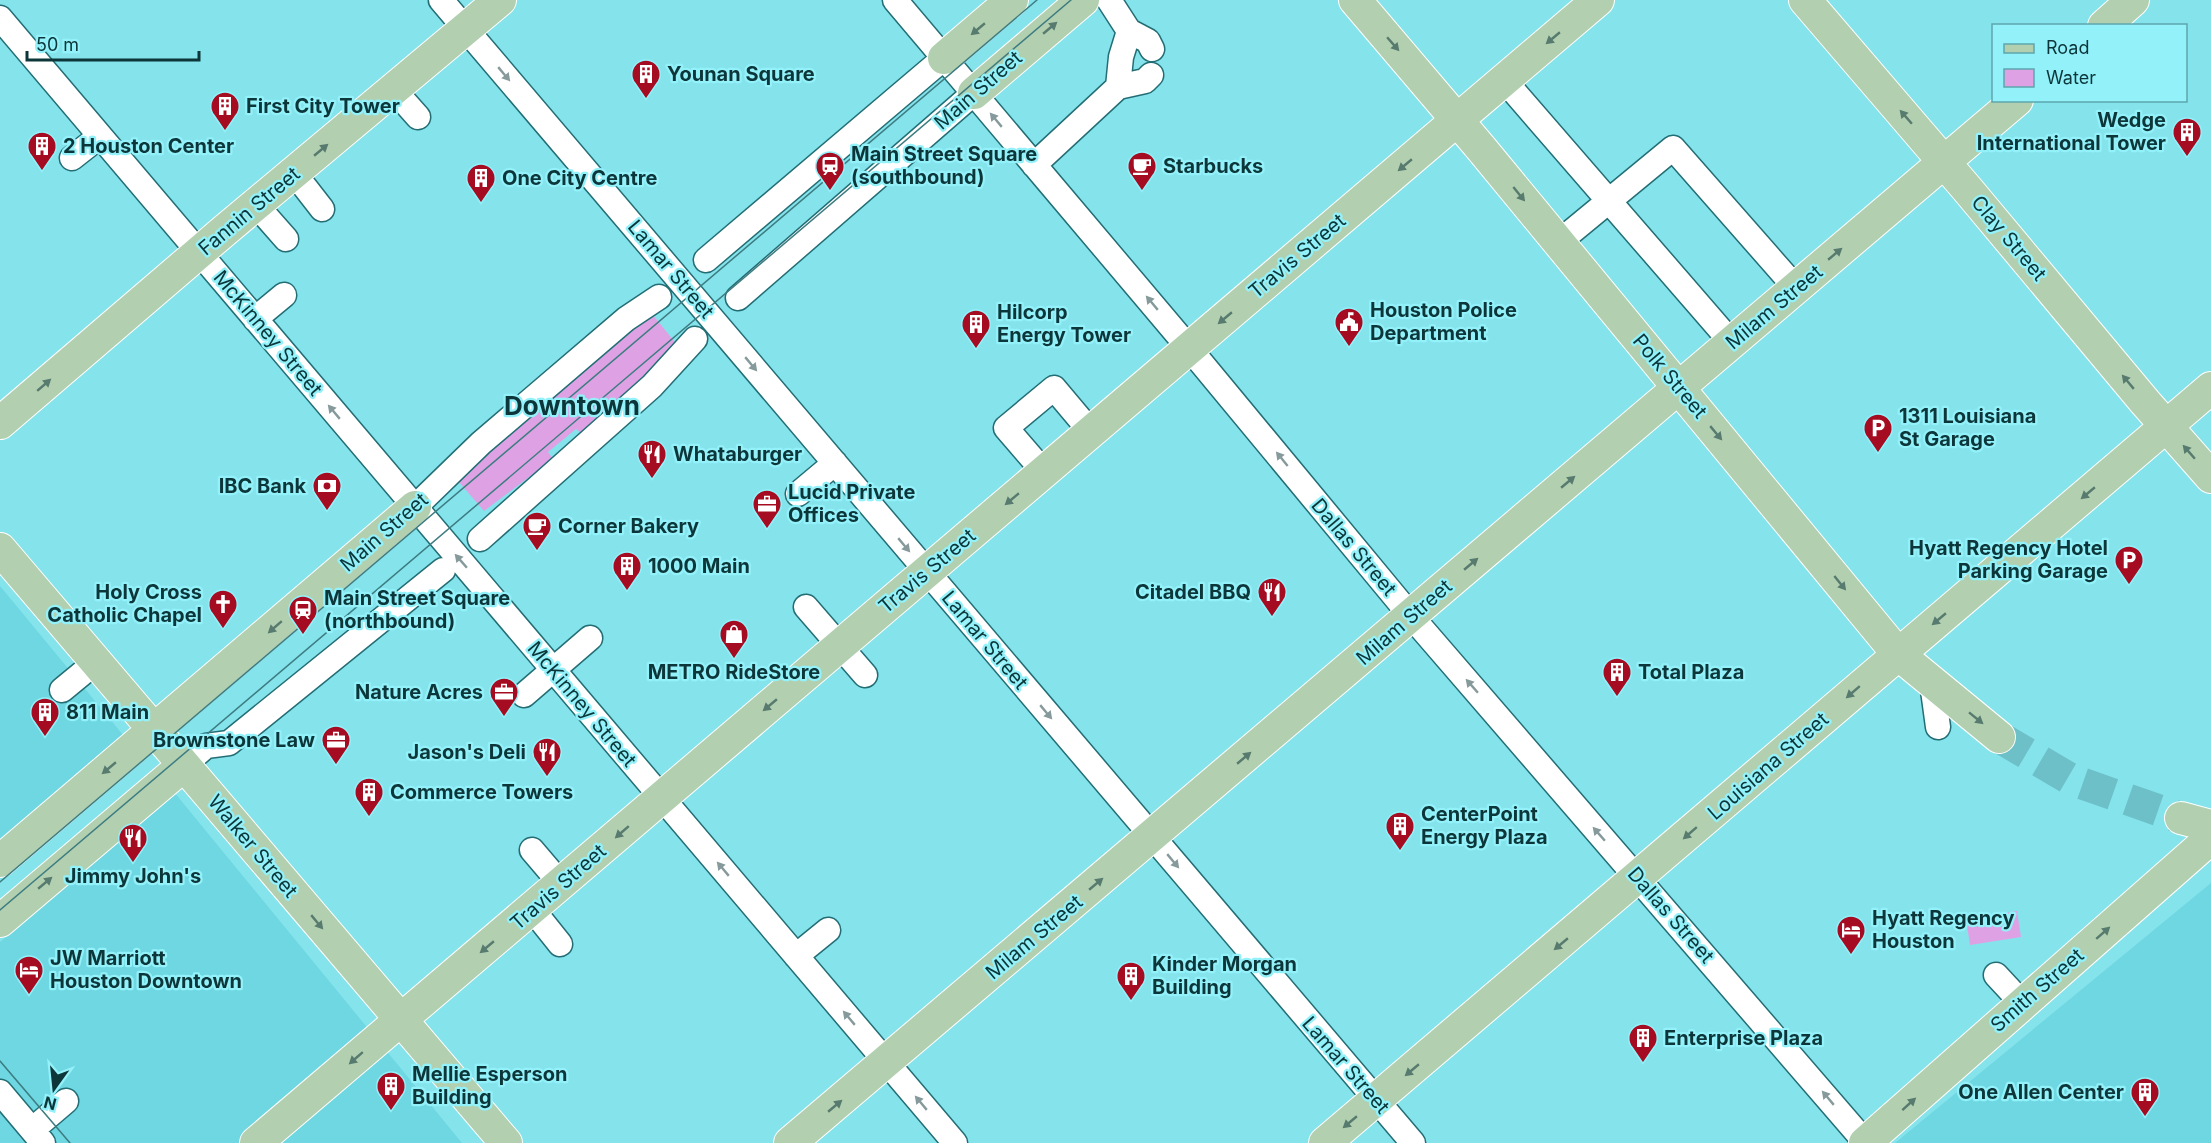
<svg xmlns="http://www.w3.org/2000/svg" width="2211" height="1143" font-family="Inter,sans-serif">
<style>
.built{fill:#6ed7e1}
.water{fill:#dea2e4}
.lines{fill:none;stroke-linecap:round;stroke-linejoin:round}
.major-tunnel{stroke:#6dc0c8;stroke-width:32;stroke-dasharray:32 16;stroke-linecap:butt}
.minor-casing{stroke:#236e75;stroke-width:27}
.major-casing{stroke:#fff;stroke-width:34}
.minor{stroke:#fff;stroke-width:24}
.major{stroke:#b2d0b0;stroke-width:32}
.tram{stroke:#3d7c81;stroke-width:1.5}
.oneway{fill:#577b6f}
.oneway2{fill:#869a9c}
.labels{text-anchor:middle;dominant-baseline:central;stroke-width:4.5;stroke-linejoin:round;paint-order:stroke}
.poi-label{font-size:20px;font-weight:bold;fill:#0c3639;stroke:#93f1fa;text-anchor:start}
.street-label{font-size:20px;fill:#0c3639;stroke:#93f1fa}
.district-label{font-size:26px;font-weight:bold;fill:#0c3639;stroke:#93f1fa}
</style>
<rect width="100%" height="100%" fill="#85e3ec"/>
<path class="built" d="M0,586L128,741L0,848Z
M174,792L462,1143H0V942Z
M2211,883V1143H1895Z"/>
<path class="water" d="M653,315L678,346L582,434L576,429L548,452L553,459L484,511L458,481L489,451L622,337Z
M2017,911L2021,937L1970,945L1966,919Z"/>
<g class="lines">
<path class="major-tunnel" d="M1999,737L2072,780L2181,818"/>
<g class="minor-casing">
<path id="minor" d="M441,0L1413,1143
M895,0L1189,348L1411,616L1866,1143
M1109,0L1129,31L1148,41L1152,49
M0,18L955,1143
M1504,80L1732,343
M1118,87L1145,81L1151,75
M394,90L418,117
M72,158L100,136
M1034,165L1118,87L1121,57L1129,31
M294,173L322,209
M256,205L286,239
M1559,242L1673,148L1796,288
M706,260L944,58
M738,298L974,93
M255,319L284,295
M1044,472L1006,428L1054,388L1091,432
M798,494L835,463
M415,507L481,443L626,319L659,297
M480,539L652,386L695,339
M806,607L865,675
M1932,683L1938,727
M62,690L96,662
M524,695L590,638
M184,765L206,746L229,743L443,570
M532,850L561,884
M532,909L560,944
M796,956L828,930
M1996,975L2022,1003
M0,1092L43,1143
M32,1130L66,1101"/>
</g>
<g class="major-casing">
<path id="major" d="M1355,0L1480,147L1898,654L1999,737
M1805,0L1968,190L2145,402L2211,477
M2104,26L2133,0
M944,58L1012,0
M974,93L1083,0
M0,423L224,231L500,0
M0,549L506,1143
M2181,818L2211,826
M0,861L415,507
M0,921L184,765
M256,1143L1598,0
M790,1143L2017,100
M1325,1143L2211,388
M1865,1143L2211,838"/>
</g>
<use href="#minor" class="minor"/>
<use href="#major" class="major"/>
<path class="tram" d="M0,882L1037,0
M0,910L1071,0
M0,1061L70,1143"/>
</g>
<defs><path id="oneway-solid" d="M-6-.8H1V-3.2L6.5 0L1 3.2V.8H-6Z" transform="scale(1.5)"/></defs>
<g class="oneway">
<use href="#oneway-solid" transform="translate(1050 28) rotate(-40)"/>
<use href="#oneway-solid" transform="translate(978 29) rotate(140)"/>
<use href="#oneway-solid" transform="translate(1553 38) rotate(140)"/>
<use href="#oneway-solid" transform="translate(1393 44) rotate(49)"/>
<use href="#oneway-solid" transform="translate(1906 117) rotate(-131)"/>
<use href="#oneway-solid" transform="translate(321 150) rotate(-40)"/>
<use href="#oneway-solid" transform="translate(1405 165) rotate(140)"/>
<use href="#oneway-solid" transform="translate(1519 194) rotate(51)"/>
<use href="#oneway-solid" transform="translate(1835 254) rotate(-40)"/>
<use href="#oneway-solid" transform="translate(1225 318) rotate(140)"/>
<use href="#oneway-solid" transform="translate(2128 382) rotate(-130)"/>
<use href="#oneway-solid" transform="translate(44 385) rotate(-41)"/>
<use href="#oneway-solid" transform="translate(1716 433) rotate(50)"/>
<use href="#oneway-solid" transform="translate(2189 452) rotate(-131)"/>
<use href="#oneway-solid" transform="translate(1568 482) rotate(-40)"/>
<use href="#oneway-solid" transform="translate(2088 493) rotate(140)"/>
<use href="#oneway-solid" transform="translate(1012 499) rotate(140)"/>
<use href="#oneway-solid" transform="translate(1471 564) rotate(-40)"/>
<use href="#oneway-solid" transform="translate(1840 583) rotate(51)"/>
<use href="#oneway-solid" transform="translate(1939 619) rotate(140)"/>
<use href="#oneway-solid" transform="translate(275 627) rotate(139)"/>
<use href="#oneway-solid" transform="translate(1853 692) rotate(139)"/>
<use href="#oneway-solid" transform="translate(770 705) rotate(140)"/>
<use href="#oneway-solid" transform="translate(1976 718) rotate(39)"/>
<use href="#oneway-solid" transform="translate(1244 758) rotate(-40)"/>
<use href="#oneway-solid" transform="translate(109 768) rotate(140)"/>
<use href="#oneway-solid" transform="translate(622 832) rotate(139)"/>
<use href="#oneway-solid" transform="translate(1690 833) rotate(139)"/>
<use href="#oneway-solid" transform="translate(45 883) rotate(-40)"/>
<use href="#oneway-solid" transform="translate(1096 884) rotate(-40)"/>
<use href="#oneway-solid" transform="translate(317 922) rotate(50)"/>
<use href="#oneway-solid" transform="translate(2103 933) rotate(-41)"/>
<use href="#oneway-solid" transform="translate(1561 944) rotate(140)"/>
<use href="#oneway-solid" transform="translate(487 947) rotate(140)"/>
<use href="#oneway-solid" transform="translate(356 1058) rotate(139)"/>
<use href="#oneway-solid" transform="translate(1412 1070) rotate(140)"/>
<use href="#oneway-solid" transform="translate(1909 1104) rotate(-42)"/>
<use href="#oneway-solid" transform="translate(835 1106) rotate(-40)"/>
<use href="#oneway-solid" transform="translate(1350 1122) rotate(140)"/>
</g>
<g class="oneway2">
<use href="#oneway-solid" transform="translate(504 74) rotate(50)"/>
<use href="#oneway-solid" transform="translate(996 120) rotate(-130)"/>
<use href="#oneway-solid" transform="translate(1152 303) rotate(-130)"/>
<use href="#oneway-solid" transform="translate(751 364) rotate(50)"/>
<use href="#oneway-solid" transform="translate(334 412) rotate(-130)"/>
<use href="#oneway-solid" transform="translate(1282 459) rotate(-129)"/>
<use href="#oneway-solid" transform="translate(904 545) rotate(50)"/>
<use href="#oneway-solid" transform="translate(461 561) rotate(-131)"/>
<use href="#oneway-solid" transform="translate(1472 686) rotate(-131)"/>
<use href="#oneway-solid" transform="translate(1046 712) rotate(50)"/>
<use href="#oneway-solid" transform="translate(1599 834) rotate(-131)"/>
<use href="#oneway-solid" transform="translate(1173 861) rotate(50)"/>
<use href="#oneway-solid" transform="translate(723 869) rotate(-130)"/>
<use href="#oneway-solid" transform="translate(849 1018) rotate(-130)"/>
<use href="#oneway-solid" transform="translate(1828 1098) rotate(-130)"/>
<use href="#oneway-solid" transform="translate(921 1103) rotate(-130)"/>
</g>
<defs>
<g id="building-pin" transform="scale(1.5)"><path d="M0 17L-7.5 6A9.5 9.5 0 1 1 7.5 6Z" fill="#a50c21" stroke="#93f1fa"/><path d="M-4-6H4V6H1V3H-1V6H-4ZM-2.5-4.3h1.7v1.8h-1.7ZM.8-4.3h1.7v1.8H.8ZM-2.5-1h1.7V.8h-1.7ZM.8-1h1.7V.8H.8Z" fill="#fff"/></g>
<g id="station-pin" transform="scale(1.5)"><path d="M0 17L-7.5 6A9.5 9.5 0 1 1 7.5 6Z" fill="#a50c21" stroke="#93f1fa"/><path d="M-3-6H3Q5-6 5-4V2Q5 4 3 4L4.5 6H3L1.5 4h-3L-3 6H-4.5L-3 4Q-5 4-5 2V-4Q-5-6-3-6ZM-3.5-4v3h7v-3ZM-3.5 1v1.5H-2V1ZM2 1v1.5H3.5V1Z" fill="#fff"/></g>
<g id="cafe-pin" transform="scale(1.5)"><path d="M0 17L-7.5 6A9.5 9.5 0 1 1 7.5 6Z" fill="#a50c21" stroke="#93f1fa"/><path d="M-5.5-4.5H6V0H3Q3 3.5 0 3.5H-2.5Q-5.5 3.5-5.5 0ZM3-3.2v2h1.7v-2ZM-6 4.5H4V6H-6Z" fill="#fff"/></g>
<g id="civic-pin" transform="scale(1.5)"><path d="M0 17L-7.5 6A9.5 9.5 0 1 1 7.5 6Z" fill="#a50c21" stroke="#93f1fa"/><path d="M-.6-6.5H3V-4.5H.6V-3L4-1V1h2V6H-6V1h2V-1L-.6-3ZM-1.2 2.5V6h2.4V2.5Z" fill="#fff"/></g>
<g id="parking-pin" transform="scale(1.5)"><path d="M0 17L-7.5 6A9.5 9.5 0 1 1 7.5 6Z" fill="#a50c21" stroke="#93f1fa"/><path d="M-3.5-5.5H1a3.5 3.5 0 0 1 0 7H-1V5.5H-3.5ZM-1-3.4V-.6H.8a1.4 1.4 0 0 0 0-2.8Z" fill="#fff"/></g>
<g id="restaurant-pin" transform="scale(1.5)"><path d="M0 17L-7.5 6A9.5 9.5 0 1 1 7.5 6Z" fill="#a50c21" stroke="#93f1fa"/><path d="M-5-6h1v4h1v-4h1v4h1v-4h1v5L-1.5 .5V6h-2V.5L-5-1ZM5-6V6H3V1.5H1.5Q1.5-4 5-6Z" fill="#fff"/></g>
<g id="bank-pin" transform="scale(1.5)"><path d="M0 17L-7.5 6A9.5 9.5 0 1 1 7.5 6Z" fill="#a50c21" stroke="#93f1fa"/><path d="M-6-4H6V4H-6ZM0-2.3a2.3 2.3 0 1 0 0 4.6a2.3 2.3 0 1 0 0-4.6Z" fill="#fff"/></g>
<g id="office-pin" transform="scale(1.5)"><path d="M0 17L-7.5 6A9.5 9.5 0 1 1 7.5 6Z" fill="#a50c21" stroke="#93f1fa"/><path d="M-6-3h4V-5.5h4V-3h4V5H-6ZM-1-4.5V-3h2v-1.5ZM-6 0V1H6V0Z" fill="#fff"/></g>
<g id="church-pin" transform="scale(1.5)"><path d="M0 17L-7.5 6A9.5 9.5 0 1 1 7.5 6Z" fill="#a50c21" stroke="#93f1fa"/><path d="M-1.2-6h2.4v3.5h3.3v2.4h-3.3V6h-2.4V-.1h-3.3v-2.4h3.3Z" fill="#fff"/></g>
<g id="shop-pin" transform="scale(1.5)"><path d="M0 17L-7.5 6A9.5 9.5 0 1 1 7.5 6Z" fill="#a50c21" stroke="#93f1fa"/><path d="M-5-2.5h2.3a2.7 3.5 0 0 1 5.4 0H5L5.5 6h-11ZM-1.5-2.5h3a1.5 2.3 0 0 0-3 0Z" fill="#fff"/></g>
<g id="hotel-pin" transform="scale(1.5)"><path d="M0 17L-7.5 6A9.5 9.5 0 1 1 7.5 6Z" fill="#a50c21" stroke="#93f1fa"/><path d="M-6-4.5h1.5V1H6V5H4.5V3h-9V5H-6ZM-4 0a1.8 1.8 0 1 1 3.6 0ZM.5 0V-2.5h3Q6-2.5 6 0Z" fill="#fff"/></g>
</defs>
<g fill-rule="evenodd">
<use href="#building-pin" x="646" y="74"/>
<use href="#building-pin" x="225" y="106"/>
<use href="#building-pin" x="2187" y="132"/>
<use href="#building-pin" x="42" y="146"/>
<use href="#station-pin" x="830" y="166"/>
<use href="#cafe-pin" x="1142" y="166"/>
<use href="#building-pin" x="481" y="178"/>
<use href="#civic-pin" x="1349" y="322"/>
<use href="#building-pin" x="976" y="324"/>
<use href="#parking-pin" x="1878" y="428"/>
<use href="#restaurant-pin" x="652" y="454"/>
<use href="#bank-pin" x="327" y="486"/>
<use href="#office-pin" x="767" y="504"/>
<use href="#cafe-pin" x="537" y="526"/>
<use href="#parking-pin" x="2129" y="560"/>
<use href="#building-pin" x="627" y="566"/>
<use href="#restaurant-pin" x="1272" y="592"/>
<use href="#church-pin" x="223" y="604"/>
<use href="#station-pin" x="303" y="610"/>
<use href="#shop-pin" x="734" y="634"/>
<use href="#building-pin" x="1617" y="672"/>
<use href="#office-pin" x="504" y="692"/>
<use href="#building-pin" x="45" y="712"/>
<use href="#office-pin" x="336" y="740"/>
<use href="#restaurant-pin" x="547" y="752"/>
<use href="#building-pin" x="369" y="792"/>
<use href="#building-pin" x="1400" y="826"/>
<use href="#restaurant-pin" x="133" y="838"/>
<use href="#hotel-pin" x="1851" y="930"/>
<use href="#hotel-pin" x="29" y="970"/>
<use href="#building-pin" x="1131" y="976"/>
<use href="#building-pin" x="1643" y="1038"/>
<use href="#building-pin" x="391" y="1086"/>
<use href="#building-pin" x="2145" y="1092"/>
</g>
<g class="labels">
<g class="poi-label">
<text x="667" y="74">Younan Square</text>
<text x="246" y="106">First City Tower</text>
<text x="2166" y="120" text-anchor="end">Wedge<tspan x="2166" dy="23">International Tower</tspan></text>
<text x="63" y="146">2 Houston Center</text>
<text x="851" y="154">Main Street Square<tspan x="851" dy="23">(southbound)</tspan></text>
<text x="1163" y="166">Starbucks</text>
<text x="502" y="178">One City Centre</text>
<text x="1370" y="310">Houston Police<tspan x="1370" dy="23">Department</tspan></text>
<text x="997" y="312">Hilcorp<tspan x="997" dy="23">Energy Tower</tspan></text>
<text x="1899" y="416">1311 Louisiana<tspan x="1899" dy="23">St Garage</tspan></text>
<text x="673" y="454">Whataburger</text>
<text x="306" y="486" text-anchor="end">IBC Bank</text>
<text x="788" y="492">Lucid Private<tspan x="788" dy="23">Offices</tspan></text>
<text x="558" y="526">Corner Bakery</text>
<text x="2108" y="548" text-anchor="end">Hyatt Regency Hotel<tspan x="2108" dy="23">Parking Garage</tspan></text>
<text x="648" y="566">1000 Main</text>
<text x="202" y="592" text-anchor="end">Holy Cross<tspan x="202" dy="23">Catholic Chapel</tspan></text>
<text x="1251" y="592" text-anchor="end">Citadel BBQ</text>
<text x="324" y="598">Main Street Square<tspan x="324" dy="23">(northbound)</tspan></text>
<text x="734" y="672" text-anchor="middle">METRO RideStore</text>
<text x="1638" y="672">Total Plaza</text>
<text x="483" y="692" text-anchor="end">Nature Acres</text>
<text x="66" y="712">811 Main</text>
<text x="315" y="740" text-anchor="end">Brownstone Law</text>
<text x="526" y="752" text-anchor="end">Jason's Deli</text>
<text x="390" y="792">Commerce Towers</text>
<text x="1421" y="814">CenterPoint<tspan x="1421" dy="23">Energy Plaza</tspan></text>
<text x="133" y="876" text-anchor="middle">Jimmy John's</text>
<text x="1872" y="918">Hyatt Regency<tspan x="1872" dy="23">Houston</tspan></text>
<text x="50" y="958">JW Marriott<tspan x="50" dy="23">Houston Downtown</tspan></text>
<text x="1152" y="964">Kinder Morgan<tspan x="1152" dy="23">Building</tspan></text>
<text x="1664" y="1038">Enterprise Plaza</text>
<text x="412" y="1074">Mellie Esperson<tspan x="412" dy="23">Building</tspan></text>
<text x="2124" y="1092" text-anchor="end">One Allen Center</text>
</g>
<g class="street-label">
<text transform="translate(978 90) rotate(-41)">Main Street</text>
<text transform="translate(249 211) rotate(-40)">Fannin Street</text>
<text transform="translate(2009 238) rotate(50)">Clay Street</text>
<text transform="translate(1297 256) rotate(-40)">Travis Street</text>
<text transform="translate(671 269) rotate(50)">Lamar Street</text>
<text transform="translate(1774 307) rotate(-40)">Milam Street</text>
<text transform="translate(268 333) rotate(50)">McKinney Street</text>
<text transform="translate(1670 376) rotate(50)">Polk Street</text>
<text transform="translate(384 532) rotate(-41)">Main Street</text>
<text transform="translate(1354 547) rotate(50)">Dallas Street</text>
<text transform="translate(927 571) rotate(-40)">Travis Street</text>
<text transform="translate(1404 622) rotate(-41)">Milam Street</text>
<text transform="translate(985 640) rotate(50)">Lamar Street</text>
<text transform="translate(582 704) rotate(50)">McKinney Street</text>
<text transform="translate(1768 766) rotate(-41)">Louisiana Street</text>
<text transform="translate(253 846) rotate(50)">Walker Street</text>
<text transform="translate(558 887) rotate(-41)">Travis Street</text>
<text transform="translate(1671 915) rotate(49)">Dallas Street</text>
<text transform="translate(1034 937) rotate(-40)">Milam Street</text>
<text transform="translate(2037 990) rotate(-41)">Smith Street</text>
<text transform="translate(1346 1065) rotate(49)">Lamar Street</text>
</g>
<g class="district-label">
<text x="572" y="405">Downtown</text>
</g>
</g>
<rect x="1992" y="24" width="195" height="78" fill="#93f1fa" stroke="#5da6ad" stroke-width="1.5"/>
<rect x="2004" y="44" width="30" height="9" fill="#b2d0b0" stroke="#5da6ad" stroke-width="1.5"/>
<text x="2046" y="54" font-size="18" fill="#0c3639">Road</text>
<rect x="2004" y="69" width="30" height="18" fill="#dea2e4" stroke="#5da6ad" stroke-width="1.5"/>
<text x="2046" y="84" font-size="18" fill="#0c3639">Water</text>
<g transform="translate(54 1089) rotate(195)" stroke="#93f1fa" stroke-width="4.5" paint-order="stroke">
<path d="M0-4.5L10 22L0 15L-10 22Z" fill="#0c3639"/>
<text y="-9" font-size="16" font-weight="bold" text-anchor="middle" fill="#0c3639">N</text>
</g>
<path d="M27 51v9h172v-9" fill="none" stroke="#0c3639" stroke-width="3"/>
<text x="36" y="51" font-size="18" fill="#0c3639" stroke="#93f1fa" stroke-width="4.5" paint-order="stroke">50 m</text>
</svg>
